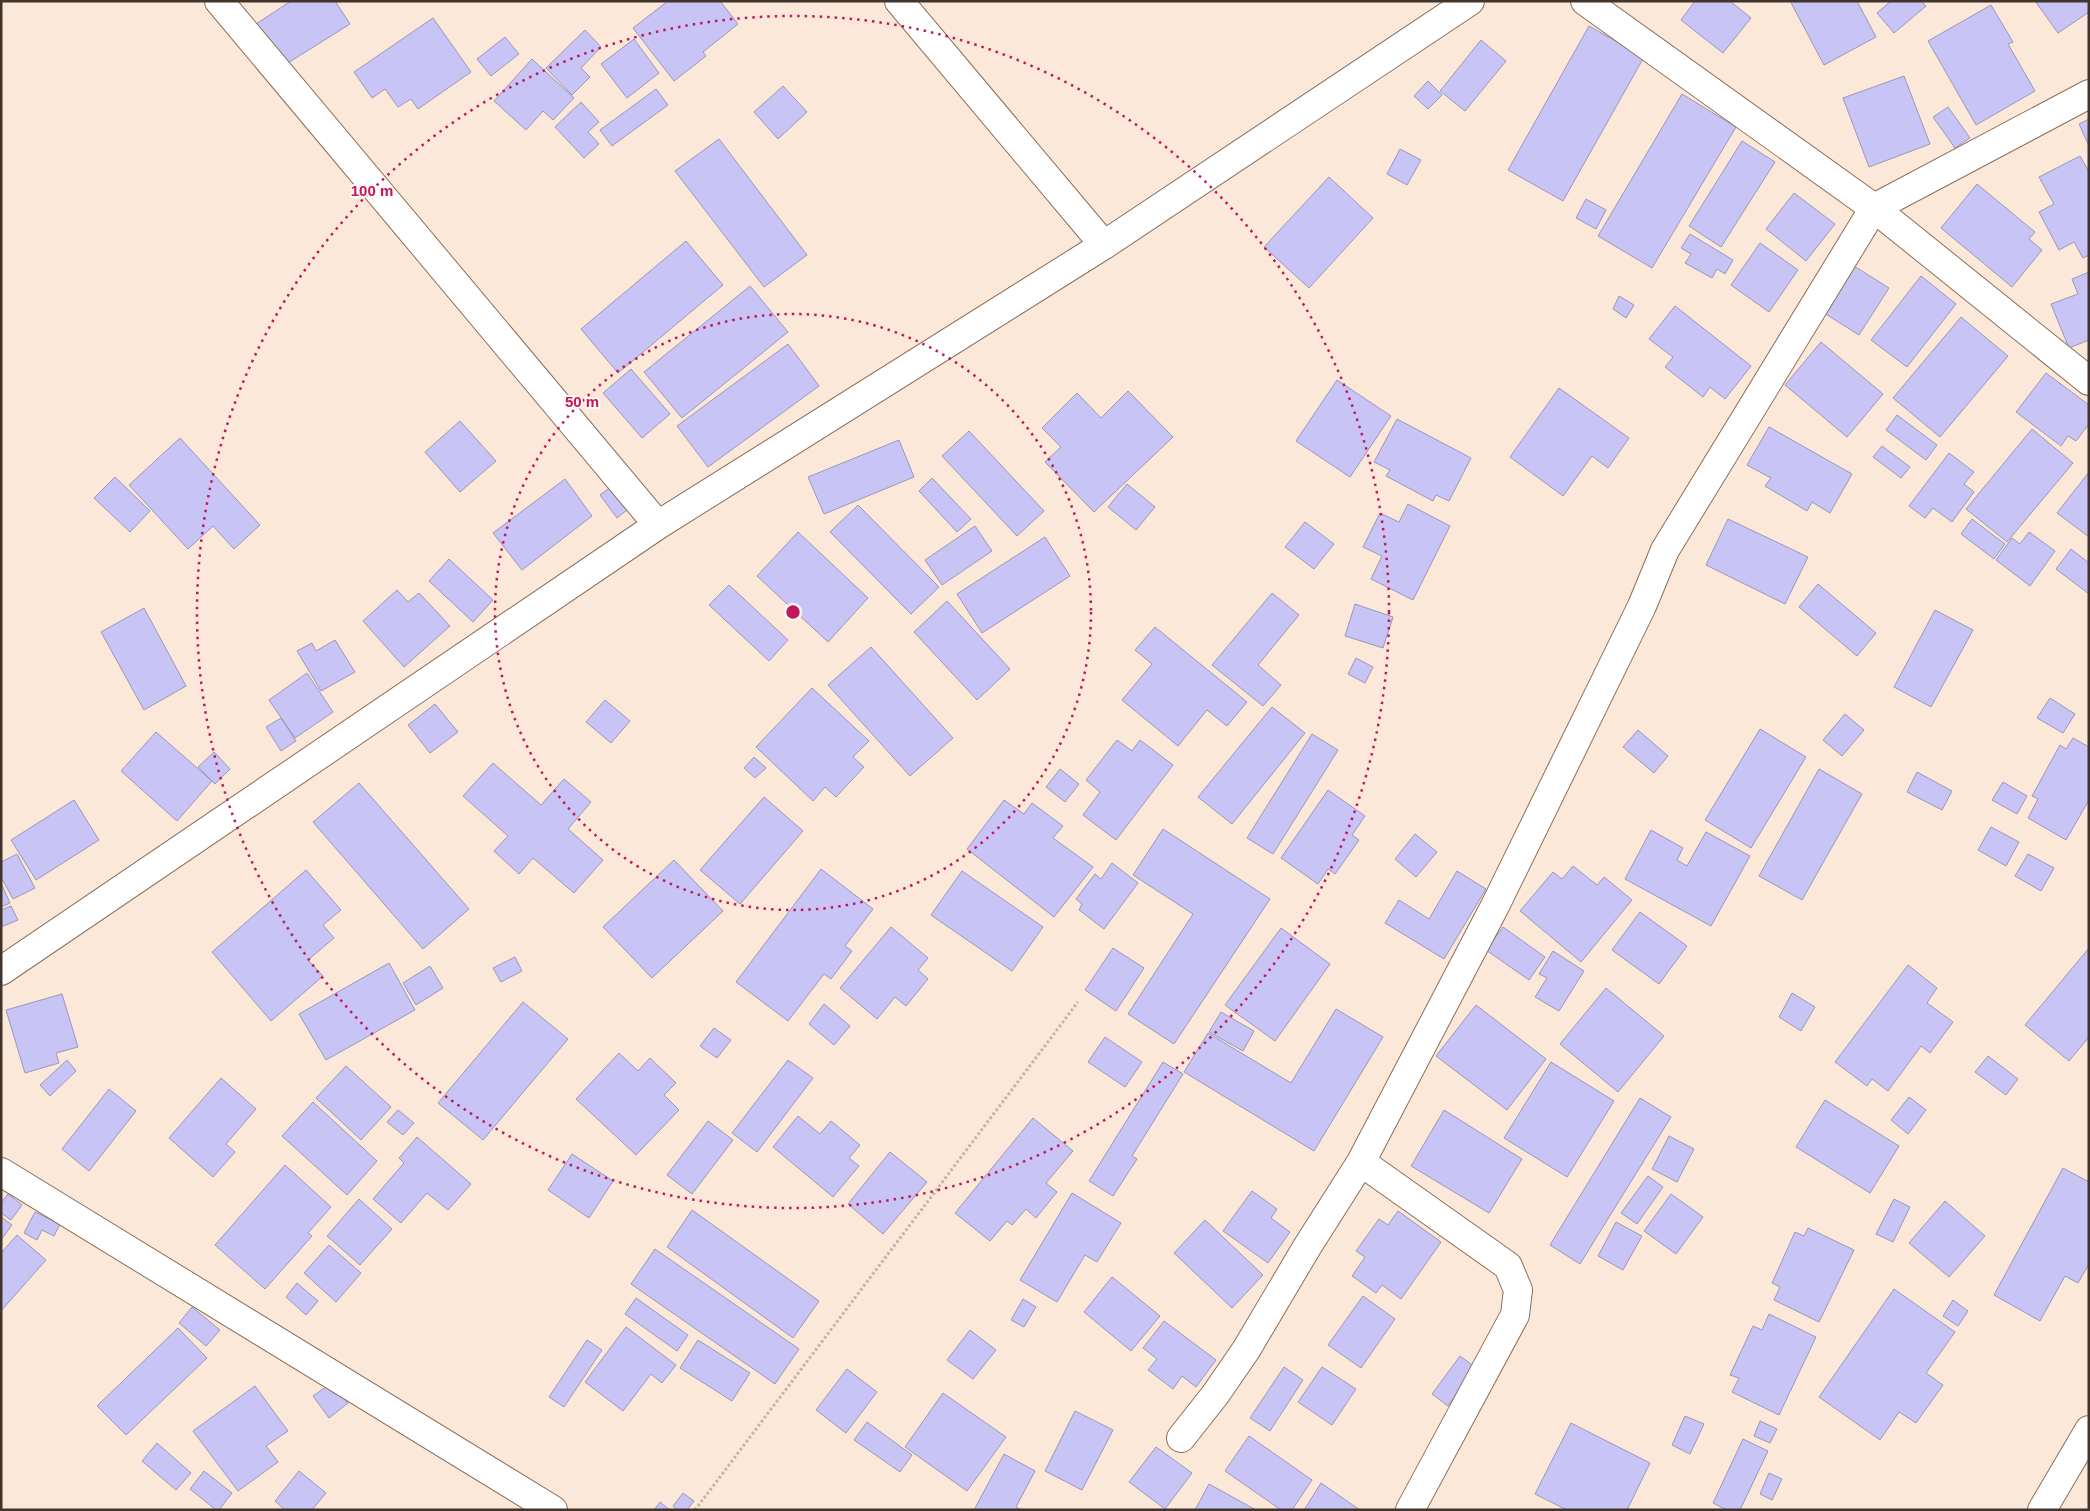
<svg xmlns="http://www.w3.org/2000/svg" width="2090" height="1511" font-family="Arial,sans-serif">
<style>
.building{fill:#c8c4f6;stroke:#9997b9}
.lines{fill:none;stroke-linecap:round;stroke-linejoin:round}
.minor-casing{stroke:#8b6f58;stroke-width:30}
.path{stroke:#c3b1a4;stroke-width:3;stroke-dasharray:2.5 2.5;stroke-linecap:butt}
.minor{stroke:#fff;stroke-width:28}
.ring{fill:none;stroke:#c2185b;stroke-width:2.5;stroke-dasharray:2.5 5}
.centre{fill:#c2185b;stroke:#fff8f3;stroke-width:2.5}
.ring-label{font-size:15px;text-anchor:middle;font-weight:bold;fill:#c2185b;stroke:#fff8f3;stroke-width:4;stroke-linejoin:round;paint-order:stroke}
</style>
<rect width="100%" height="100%" fill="#fce8d9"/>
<path class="building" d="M291,1H335L350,24L280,68L253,26Z
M668,1H720L738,24L703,52L706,56L674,81L633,28Z
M1695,1H1730L1751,18L1723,53L1681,20Z
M1790,1H1857L1876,37L1824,65Z
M1891,1H1921L1926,6L1894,33L1877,13Z
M2035,1H2089V12L2058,33Z
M1991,5L2013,42L2008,44L2035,91L1976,125L1928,41Z
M433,18L471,72L418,109L411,99L398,107L385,89L372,98L354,72Z
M1589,26L1644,57L1563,201L1508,170Z
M585,30L601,47L581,68L590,77L572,95L546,68Z
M505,37L519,54L491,76L477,59Z
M634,39L659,73L627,98L601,64Z
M1481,40L1506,61L1465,111L1440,91Z
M532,59L574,98L553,120L543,111L526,130L494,101Z
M1904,76L1930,144L1869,167L1843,98Z
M1428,81L1442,95L1428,109L1414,96Z
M783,86L807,112L778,139L754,112Z
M656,89L668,105L612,146L600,130Z
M1682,94L1736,127L1652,268L1598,236Z
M581,102L599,122L588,132L599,144L584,158L555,127Z
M1948,107L1970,138L1955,148L1933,117Z
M2089,119V146L2079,124Z
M719,139L807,255L764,287L675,171Z
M1742,141L1775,162L1721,247L1689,226Z
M1400,149L1421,160L1407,185L1387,174Z
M2080,156L2089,172V255L2083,258L2074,242L2059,250L2039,212L2054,204L2039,177Z
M1329,177L1373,218L1309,288L1264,247Z
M1977,184L2035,232L2029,239L2042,250L2012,287L1941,228Z
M1794,193L1835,224L1806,261L1766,229Z
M1586,199L1606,210L1596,229L1576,218Z
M1690,234L1733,260L1725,274L1717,269L1712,278L1685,263L1691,254L1681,248Z
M686,241L723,285L618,373L581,329Z
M1760,243L1798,270L1769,312L1731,285Z
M1854,266L1889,288L1859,335L1824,313Z
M2089,272V340L2069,348L2051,304L2078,294L2072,279Z
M1921,276L1956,304L1907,367L1871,340Z
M750,286L788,332L682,418L644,372Z
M1619,296L1634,305L1626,318L1613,309Z
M1675,306L1751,366L1725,399L1710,387L1703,397L1665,367L1673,357L1649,339Z
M1961,317L2008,356L1940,437L1893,398Z
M1821,342L1883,394L1847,437L1785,385Z
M788,344L819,386L708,467L677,426Z
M631,369L670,414L642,438L603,393Z
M2046,373L2089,405V424L2076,441L2068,436L2061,446L2016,412Z
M1337,380L1391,416L1350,477L1296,441Z
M1559,388L1629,438L1608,468L1592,456L1563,496L1510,457Z
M1128,391L1173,437L1094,512L1045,462L1061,447L1042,428L1077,393L1101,418Z
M1897,415L1937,445L1926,460L1886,430Z
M1397,419L1471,458L1449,501L1436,495L1433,501L1386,476L1390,470L1374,462Z
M460,421L496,461L460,492L425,452Z
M1769,427L1852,474L1830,513L1812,502L1807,511L1765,486L1771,478L1747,465Z
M2032,429L2073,463L2007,542L1966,509Z
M969,431L1044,511L1017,536L942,456Z
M180,438L260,525L234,549L213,526L188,549L129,485Z
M899,440L914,477L824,514L808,477Z
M1882,446L1910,467L1901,478L1873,457Z
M1949,453L1974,472L1964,484L1974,492L1952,522L1933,508L1925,518L1909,506Z
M2089,472V537L2057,513Z
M115,477L150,511L130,532L94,498Z
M932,478L971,519L957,532L919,491Z
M565,479L592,516L522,570L493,533Z
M615,484L632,506L617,518L600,495Z
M1127,484L1155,507L1136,530L1108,507Z
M1408,504L1450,526L1413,600L1371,579L1382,556L1363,547L1380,513L1399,522Z
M858,505L939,587L911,614L830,532Z
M1728,519L1808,557L1785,604L1706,565Z
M1972,519L2005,544L1994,559L1961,534Z
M1305,522L1334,544L1314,569L1285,547Z
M975,526L992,551L942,585L925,560Z
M798,532L868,598L828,642L757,576Z
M2029,532L2055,551L2030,586L1996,560L2012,538L2020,544Z
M1045,537L1070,576L982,633L957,594Z
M2071,549L2089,563V594L2056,569Z
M449,559L493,600L473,622L429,581Z
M1818,584L1876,633L1857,656L1799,607Z
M729,585L788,640L769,661L709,605Z
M397,590L408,602L419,593L450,626L404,667L363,621Z
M1272,593L1299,615L1258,665L1281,685L1263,706L1212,665Z
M947,601L1010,669L977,700L914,632Z
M1355,604L1393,617L1383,648L1345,636Z
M144,608L186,686L144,710L101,632Z
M1935,610L1973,630L1931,707L1894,687Z
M1155,627L1247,702L1227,726L1207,710L1178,746L1122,700L1152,664L1135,650Z
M335,640L355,672L321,691L297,651L312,643L316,651Z
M871,647L953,738L910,776L828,685Z
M1356,658L1373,667L1365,683L1348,674Z
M307,673L333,712L295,738L269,700Z
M812,688L869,741L853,757L864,767L836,797L825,787L813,801L756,747Z
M2050,698L2075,714L2063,733L2037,718Z
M605,700L630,721L611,743L586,722Z
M435,704L458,732L430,753L408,725Z
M1272,707L1305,733L1232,824L1198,797Z
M1845,714L1864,730L1842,756L1823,740Z
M281,718L296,741L281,751L266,727Z
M1760,729L1806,757L1751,848L1705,820Z
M1638,730L1668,756L1654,773L1623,747Z
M156,732L212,781L177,821L121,771Z
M1312,734L1338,750L1273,854L1247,838Z
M2073,738L2089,747V800L2066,840L2028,818L2038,799L2032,796L2060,745L2066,749Z
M1117,740L1132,751L1140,740L1173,765L1116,840L1083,815L1100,792L1086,780Z
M214,752L230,769L215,784L198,767Z
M754,757L766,768L755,778L744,768Z
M493,763L541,805L564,779L591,802L568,829L603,860L574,893L533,858L519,874L494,851L508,836L463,796Z
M1060,769L1079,784L1065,802L1046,787Z
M1819,769L1862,794L1802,900L1759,876Z
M1917,772L1952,791L1942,810L1907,792Z
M2003,782L2027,796L2017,814L1992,800Z
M359,783L469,909L423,949L313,822Z
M1328,790L1365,816L1352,835L1359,840L1335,874L1328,869L1318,884L1281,858Z
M764,797L803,831L740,904L700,870Z
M74,800L99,840L36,880L11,840Z
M1004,800L1024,814L1032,803L1063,826L1053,838L1093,867L1054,917L967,849Z
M1991,827L2019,842L2006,866L1978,850Z
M1163,829L1270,899L1174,1044L1128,1014L1193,914L1133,875Z
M1651,830L1683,848L1677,860L1687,866L1706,832L1750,856L1711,926L1625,879Z
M1415,834L1437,852L1416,877L1395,859Z
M17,854L35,888L13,899L1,877V862Z
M2028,854L2054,868L2041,891L2015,876Z
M674,860L723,911L652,978L603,927Z
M1112,863L1138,883L1104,929L1079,910L1082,904L1076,899L1095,874L1101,879Z
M1573,866L1597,885L1604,877L1632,900L1581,962L1520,911L1553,872L1562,879Z
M821,869L873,909L845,946L852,951L831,979L824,974L788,1021L736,982Z
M306,870L341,910L323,925L334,938L308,960L323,976L271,1021L212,952Z
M962,871L1043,927L1012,971L931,915Z
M1457,871L1486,889L1444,959L1385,923L1399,900L1429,919Z
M1,883L10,903L1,907Z
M11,906L18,920L1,927V910Z
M1640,912L1687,946L1659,984L1612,950Z
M891,927L928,958L918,970L928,979L906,1006L895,997L877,1019L840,988Z
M1503,927L1545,957L1529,980L1486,950Z
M1281,928L1330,964L1275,1041L1225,1005Z
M1113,948L1144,968L1116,1011L1085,990Z
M2089,948V1037L2069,1061L2025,1025Z
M1553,951L1584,971L1559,1011L1535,997L1547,978L1539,974Z
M515,957L522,971L501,982L493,968Z
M389,963L415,1010L326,1060L299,1014Z
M1908,965L1937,988L1927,1003L1953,1022L1930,1053L1921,1046L1888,1091L1872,1079L1867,1086L1835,1062Z
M430,966L443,988L416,1005L403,983Z
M1606,988L1664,1036L1618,1092L1560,1044Z
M1792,993L1815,1007L1801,1031L1779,1017Z
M62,994L78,1047L56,1053L59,1063L25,1073L6,1010Z
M523,1002L568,1039L483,1140L438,1103Z
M824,1004L850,1026L834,1045L809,1024Z
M1476,1005L1546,1059L1507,1110L1436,1056Z
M1336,1009L1383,1037L1314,1151L1184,1072L1208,1033L1291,1083Z
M1221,1012L1254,1031L1243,1051L1209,1032Z
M714,1028L731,1040L717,1058L700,1046Z
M1105,1037L1142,1062L1125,1087L1088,1062Z
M619,1053L638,1071L650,1058L676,1083L664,1095L679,1110L636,1155L576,1099Z
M1988,1056L2018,1079L2006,1095L1975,1072Z
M67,1060L76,1071L50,1096L40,1085Z
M788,1060L813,1078L757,1152L732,1133Z
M1163,1062L1183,1074L1132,1156L1137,1159L1113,1196L1089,1181Z
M1551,1062L1614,1101L1567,1177L1504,1138Z
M346,1066L391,1107L361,1140L316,1098Z
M221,1078L256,1109L226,1144L235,1152L213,1177L169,1138Z
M109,1089L136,1111L89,1171L62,1149Z
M1909,1097L1926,1110L1908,1134L1891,1120Z
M1640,1098L1671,1117L1580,1264L1550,1245Z
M1825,1100L1899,1146L1870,1193L1796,1147Z
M313,1102L377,1161L347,1195L282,1136Z
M398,1110L414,1123L403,1135L387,1122Z
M1444,1110L1522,1159L1489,1213L1411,1166Z
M798,1116L820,1134L831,1121L860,1145L849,1158L859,1166L833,1197L773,1147Z
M1033,1118L1073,1151L1046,1183L1057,1192L1036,1218L1026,1209L1012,1225L1007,1221L990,1241L955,1213Z
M708,1121L733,1140L692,1194L667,1175Z
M1669,1136L1694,1149L1677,1182L1652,1169Z
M417,1137L471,1184L448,1210L427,1193L401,1223L373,1199L404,1163L399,1158Z
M890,1152L927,1182L883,1234L848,1204Z
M572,1154L613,1181L589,1218L548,1190Z
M285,1165L331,1207L308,1233L312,1236L265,1289L215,1245Z
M2063,1168L2089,1182V1264L2078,1283L2065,1276L2040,1321L1994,1295Z
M1648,1176L1663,1187L1637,1224L1621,1213Z
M1252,1191L1277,1209L1271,1218L1290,1232L1268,1263L1223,1231Z
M1072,1193L1121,1223L1097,1262L1085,1255L1057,1302L1020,1280Z
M8,1194L22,1205L11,1220L1,1213V1203Z
M1671,1194L1703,1217L1676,1254L1644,1231Z
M359,1199L392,1229L360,1265L327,1236Z
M1894,1199L1910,1207L1893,1242L1876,1234Z
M1945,1201L1985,1236L1949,1277L1909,1243Z
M692,1210L819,1301L793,1338L667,1247Z
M1398,1211L1441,1242L1401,1299L1382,1285L1376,1293L1352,1276L1365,1257L1356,1251L1379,1219L1388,1225Z
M35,1212L60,1224L54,1236L42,1230L37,1240L24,1233Z
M1,1217L12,1225L1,1240Z
M1205,1220L1263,1275L1232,1308L1174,1253Z
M1616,1222L1642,1236L1623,1270L1598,1256Z
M1808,1228L1854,1250L1819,1322L1774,1300L1780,1287L1772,1283L1795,1232L1804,1236Z
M17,1235L46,1260L1,1311V1253Z
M329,1245L361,1273L336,1302L304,1273Z
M655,1249L799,1349L775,1384L631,1284Z
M1112,1277L1160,1316L1131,1351L1084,1312Z
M297,1283L318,1301L306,1315L286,1297Z
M1894,1289L1955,1332L1926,1373L1943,1385L1916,1423L1899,1412L1880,1440L1819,1397Z
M1363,1296L1395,1319L1361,1368L1328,1345Z
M636,1298L688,1335L677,1351L625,1314Z
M1023,1299L1036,1307L1024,1327L1011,1320Z
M1953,1300L1968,1311L1958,1326L1943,1316Z
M192,1307L220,1330L206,1346L179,1323Z
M1769,1314L1816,1337L1779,1415L1732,1392L1739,1378L1730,1375L1753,1326L1762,1330Z
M1164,1321L1216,1360L1196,1387L1182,1376L1173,1389L1148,1370L1157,1359L1143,1348Z
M626,1327L676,1365L662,1383L651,1374L623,1411L585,1382Z
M178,1328L207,1358L126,1435L97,1406Z
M970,1330L996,1350L973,1379L947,1360Z
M587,1340L602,1350L564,1407L549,1397Z
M698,1340L750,1373L732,1401L680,1368Z
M1460,1356L1475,1367L1448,1406L1432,1394Z
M1284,1367L1303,1380L1270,1431L1250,1418Z
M1322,1367L1356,1389L1332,1425L1298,1402Z
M847,1369L877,1392L846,1433L816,1410Z
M333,1382L348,1403L329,1418L313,1396Z
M255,1386L288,1431L266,1446L278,1462L238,1491L193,1431Z
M943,1393L1006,1437L967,1491L905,1447Z
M1075,1411L1113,1430L1082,1490L1045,1471Z
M1685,1416L1704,1424L1690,1454L1672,1445Z
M1760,1421L1777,1429L1770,1443L1754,1436Z
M867,1422L912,1455L900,1472L854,1440Z
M1571,1423L1650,1463L1627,1510H1567L1535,1494Z
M1249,1436L1312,1480L1292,1510H1281L1225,1471Z
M1743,1439L1768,1451L1740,1510H1727L1713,1503Z
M157,1443L191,1473L176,1490L142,1461Z
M1156,1447L1192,1473L1165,1509L1129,1482Z
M1004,1454L1035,1471L1016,1507L1021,1510H974Z
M204,1471L232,1493L219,1510H216L190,1489Z
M299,1471L326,1493L312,1510H285L275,1501Z
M1769,1473L1782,1479L1772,1500L1760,1494Z
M1321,1483L1360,1510H1304Z
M1209,1484L1256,1510H1195Z
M683,1493L694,1501L687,1510H677L673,1506Z
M660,1502L670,1510H654Z"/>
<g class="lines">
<g class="minor-casing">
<path id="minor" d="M219,1L658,525
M899,1L1104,245
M1585,1L1874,208L2089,381
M1,971L658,525L1104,245L1470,1
M1361,1162L1508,1266L1518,1290L1515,1315L1410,1510
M1,1172L553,1510
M1181,1438L1215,1395L1246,1350L1307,1247L1361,1162L1495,906L1642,606L1665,550L1874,208L2089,94
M2042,1510L2089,1430"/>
</g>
<path class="path" d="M695,1510L1078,1002"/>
<use href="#minor" class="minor"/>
</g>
<g class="ring">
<circle cx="793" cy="612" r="298"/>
<circle cx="793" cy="612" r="596"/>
</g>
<circle cx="793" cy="612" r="8" class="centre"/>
<g class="ring-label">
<text x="372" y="196">100 m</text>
<text x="582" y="407">50 m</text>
</g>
<rect width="2090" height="1511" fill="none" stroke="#41342b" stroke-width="5"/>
</svg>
